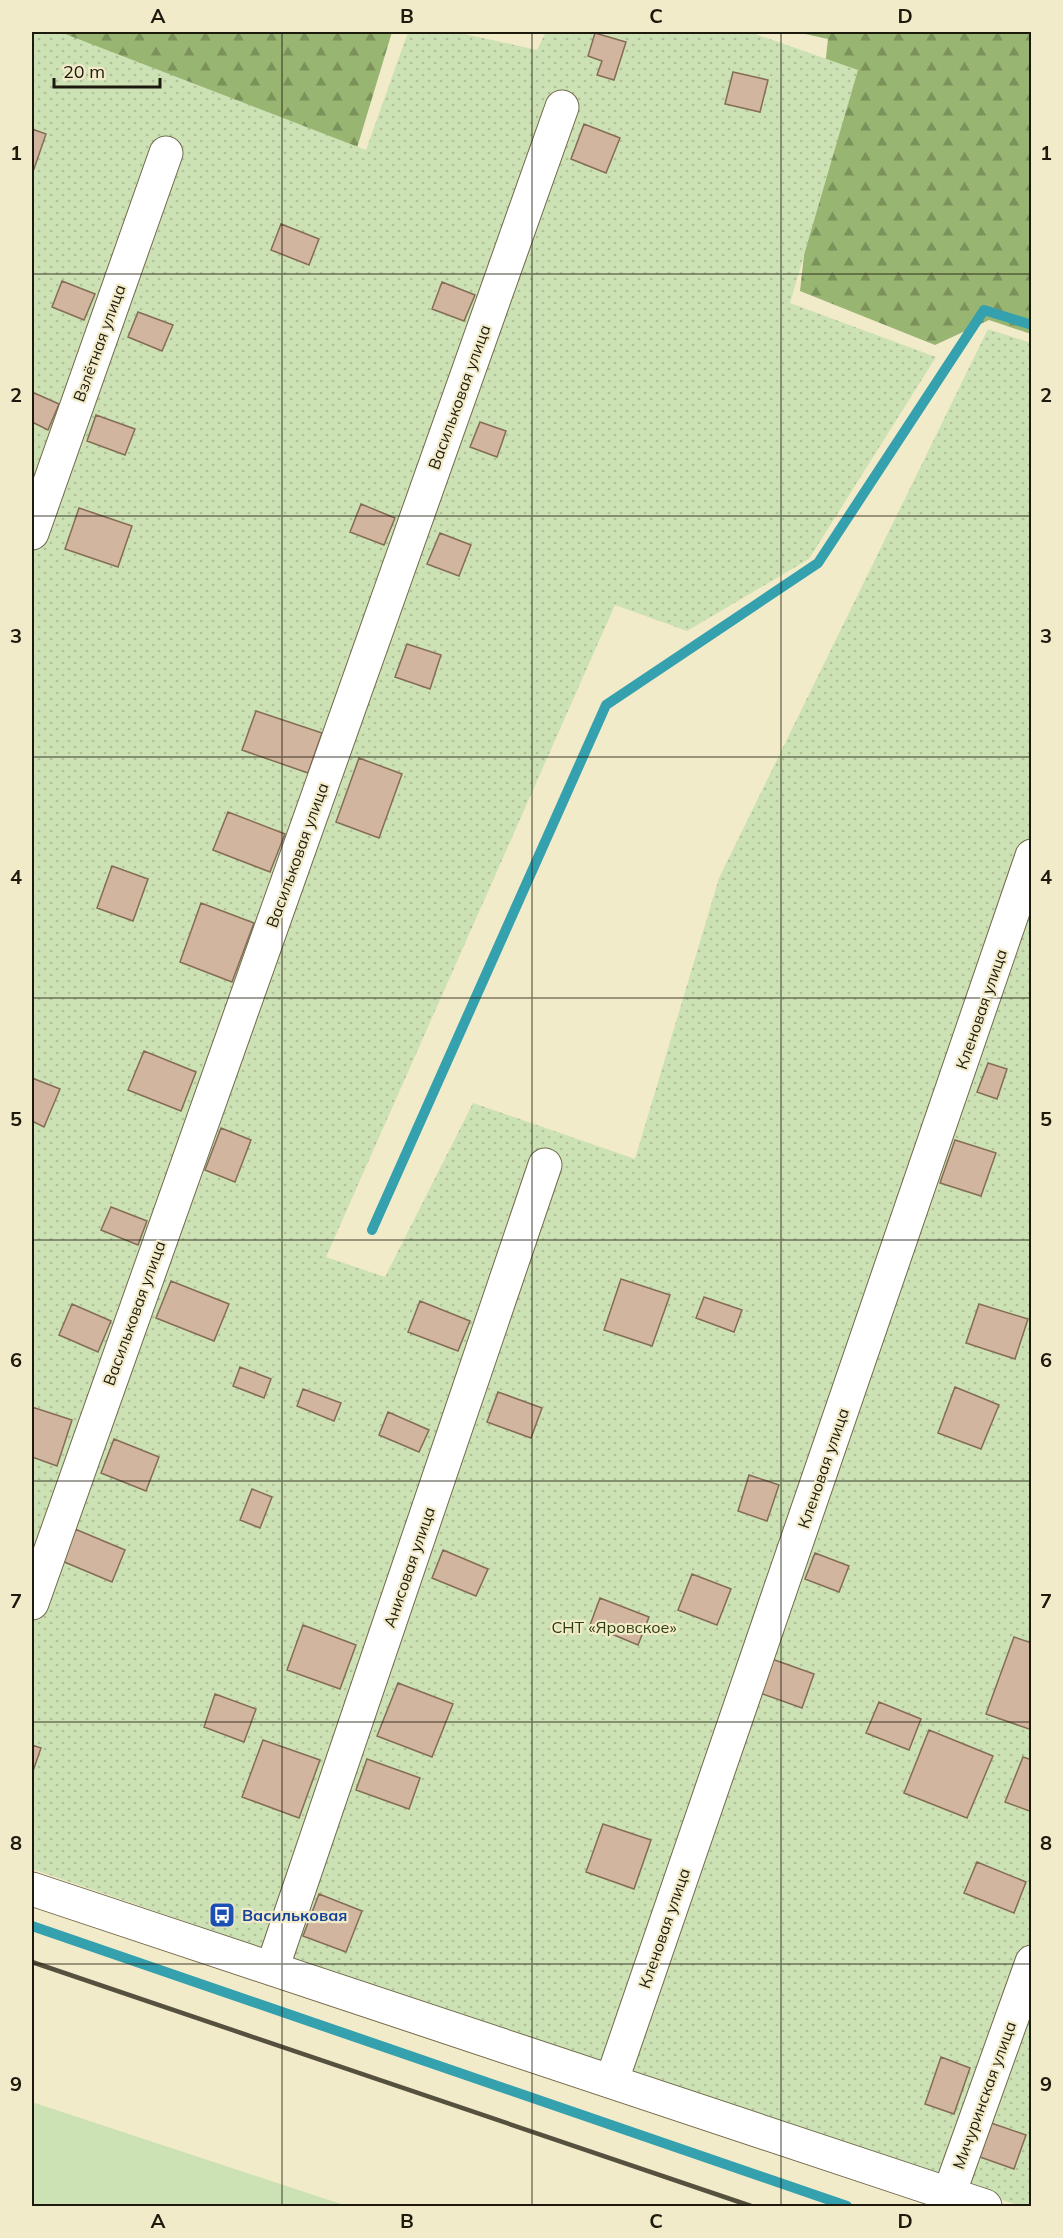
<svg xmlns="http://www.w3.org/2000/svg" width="1063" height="2238" font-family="Mulish,sans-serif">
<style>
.grass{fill:#cde2b4}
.forest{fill:url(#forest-firs)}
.garden{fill:url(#garden-dots)}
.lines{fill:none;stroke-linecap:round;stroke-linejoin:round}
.stream{stroke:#35a1af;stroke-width:10}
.building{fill:#d1b59e;stroke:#856c56;stroke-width:1.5}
.minor-casing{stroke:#716a4c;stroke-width:35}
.minor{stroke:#fff;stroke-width:33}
.rail{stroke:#55513e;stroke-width:4.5}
.grid{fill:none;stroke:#1d1a0d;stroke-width:1.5;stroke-opacity:0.55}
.labels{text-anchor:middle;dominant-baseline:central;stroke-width:4.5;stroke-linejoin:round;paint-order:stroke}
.street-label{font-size:16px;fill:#1d1a0d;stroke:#f2ebc9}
.park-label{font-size:16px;fill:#2c3e0c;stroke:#f2ebc9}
.transit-label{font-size:16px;font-weight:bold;fill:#164399;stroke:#f2ebc9;text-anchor:start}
.neatline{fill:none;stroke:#1d1a0d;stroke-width:2}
.grid-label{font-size:20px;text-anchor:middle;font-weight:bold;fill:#1d1a0d}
</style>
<defs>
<pattern id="forest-firs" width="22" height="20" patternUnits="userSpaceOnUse" patternTransform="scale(1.5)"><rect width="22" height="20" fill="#98b571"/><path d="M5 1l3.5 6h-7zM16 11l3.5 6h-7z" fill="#7b925b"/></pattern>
<pattern id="garden-dots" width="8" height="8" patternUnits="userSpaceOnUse" patternTransform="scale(1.5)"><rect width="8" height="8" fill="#cde2b4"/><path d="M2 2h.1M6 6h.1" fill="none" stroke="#b0c19a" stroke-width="1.8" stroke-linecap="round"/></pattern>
</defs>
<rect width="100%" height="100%" fill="#f2ebc9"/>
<path class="grass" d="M32,2102L347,2206H32Z"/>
<path class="forest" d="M66,32H392L344,191L61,65Z
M796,32H1031V334L989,320L935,345L800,291L828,39Z"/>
<path class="garden" d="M32,32H60L366,150L408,32H456L537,50L546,32H750L858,70L790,303L936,357L809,559L687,631L615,605L326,1257L385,1277L473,1103L635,1159L719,878L988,329L1031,343V2206H1020L32,1869Z"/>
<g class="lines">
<path class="stream" d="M372,1230L606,705L818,563L984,310L1032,325
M32,1926L847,2206"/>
</g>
<path class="building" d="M595,33L626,42L614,80L597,75L602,61L588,56Z
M733,72L768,80L760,112L725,104Z
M584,124L620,138L606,173L571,159Z
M32,129L46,134L34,169L32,168Z
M281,224L319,239L309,265L271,250Z
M62,281L95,294L84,320L52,307Z
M442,282L475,295L464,321L432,309Z
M138,312L173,325L162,351L128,337Z
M32,392L59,404L48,430L32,422Z
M96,415L135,429L125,455L87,441Z
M480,422L506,431L497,457L470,447Z
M361,504L395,518L384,545L350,532Z
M79,508L132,526L118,567L65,549Z
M440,533L471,545L459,576L427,564Z
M407,644L441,655L430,689L395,677Z
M256,711L322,733L308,773L242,750Z
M359,758L402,774L379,838L336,822Z
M228,812L285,834L270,872L213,850Z
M112,866L148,879L133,921L97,908Z
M201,903L254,923L232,982L180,962Z
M144,1051L196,1072L181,1111L128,1090Z
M988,1063L1007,1069L997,1099L977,1092Z
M32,1078L60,1089L44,1127L32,1121Z
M221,1128L251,1140L235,1182L205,1170Z
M955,1140L996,1153L981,1196L940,1183Z
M111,1207L147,1221L138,1245L101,1230Z
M621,1279L670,1295L652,1346L604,1330Z
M171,1281L229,1304L214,1341L156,1318Z
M704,1297L742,1310L734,1332L696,1318Z
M420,1301L470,1321L458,1351L408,1332Z
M72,1304L111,1321L98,1352L59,1335Z
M979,1304L1028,1319L1015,1359L966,1343Z
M240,1367L271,1379L264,1398L233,1386Z
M955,1387L999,1405L981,1449L938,1433Z
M303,1389L341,1403L334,1421L297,1406Z
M498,1392L542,1408L531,1438L487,1422Z
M32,1407L72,1420L57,1466L32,1457Z
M388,1412L429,1430L419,1452L379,1435Z
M114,1439L159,1457L146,1491L101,1473Z
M749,1475L779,1485L767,1521L738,1511Z
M252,1489L272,1497L260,1528L240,1520Z
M75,1529L125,1550L112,1582L62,1561Z
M443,1550L488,1569L476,1596L432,1578Z
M815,1553L849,1566L839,1592L805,1579Z
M692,1574L731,1589L717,1625L678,1610Z
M600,1598L649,1617L638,1645L590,1625Z
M303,1625L356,1645L340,1689L287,1670Z
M1014,1637L1032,1643V1730L986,1714Z
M772,1659L814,1674L802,1708L760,1693Z
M398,1683L453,1704L432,1757L377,1736Z
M215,1694L256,1709L244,1742L204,1727Z
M879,1702L921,1719L909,1750L866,1733Z
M929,1730L993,1756L967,1818L904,1793Z
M263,1740L320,1760L299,1818L242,1797Z
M32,1745L41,1748L32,1774Z
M1023,1757L1032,1760V1812L1005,1802Z
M367,1759L420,1778L409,1809L356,1790Z
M603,1824L651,1840L634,1889L586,1872Z
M977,1862L1026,1882L1014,1913L964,1893Z
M319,1894L362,1911L346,1952L303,1936Z
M941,2057L970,2068L954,2114L925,2104Z
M991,2123L1026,2135L1014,2169L980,2157Z"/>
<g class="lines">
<g class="minor-casing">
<path id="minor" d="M32,533L166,153
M32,1603L562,107
M32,1889L985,2206
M272,1969L545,1165
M612,2080L1032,856
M949,2194L1032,1962"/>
</g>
<use href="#minor" class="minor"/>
<path class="rail" d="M32,1962L751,2206"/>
</g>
<path class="grid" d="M282,32V2206M532,32V2206M781,32V2206M32,274H1032M32,516H1032M32,757H1032M32,998H1032M32,1240H1032M32,1481H1032M32,1722H1032M32,1964H1032"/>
<defs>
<g id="bus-square" transform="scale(1.35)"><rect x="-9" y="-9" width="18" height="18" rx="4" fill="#1a4fb4" stroke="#f2ebc9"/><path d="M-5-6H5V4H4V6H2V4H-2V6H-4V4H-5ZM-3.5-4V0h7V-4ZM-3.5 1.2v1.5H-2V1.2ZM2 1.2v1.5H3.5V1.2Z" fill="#fff"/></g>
</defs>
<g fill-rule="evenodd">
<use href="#bus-square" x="222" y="1915"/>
</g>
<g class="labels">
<g class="street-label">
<text transform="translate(99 343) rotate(-70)">Взлётная улица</text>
<text transform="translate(459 397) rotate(-70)">Васильковая улица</text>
<text transform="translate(297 855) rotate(-70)">Васильковая улица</text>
<text transform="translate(981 1009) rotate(-71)">Кленовая улица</text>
<text transform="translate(134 1313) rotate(-70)">Васильковая улица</text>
<text transform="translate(823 1468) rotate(-71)">Кленовая улица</text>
<text transform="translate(409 1567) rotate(-71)">Анисовая улица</text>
<text transform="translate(664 1928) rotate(-71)">Кленовая улица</text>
<text transform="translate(984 2095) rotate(-70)">Мичуринская улица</text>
</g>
<g class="park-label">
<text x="614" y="1627">СНТ «Яровское»</text>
</g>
<g class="transit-label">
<text x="242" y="1915">Васильковая</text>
</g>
</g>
<rect width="1063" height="2238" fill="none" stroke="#f2ebc9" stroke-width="66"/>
<path d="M54 78v9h106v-9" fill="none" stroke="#1d1a0d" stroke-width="3"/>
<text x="63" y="78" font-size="18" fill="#1d1a0d" stroke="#f2ebc9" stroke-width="4.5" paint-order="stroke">20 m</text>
<rect x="33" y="33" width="997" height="2172" class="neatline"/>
<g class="grid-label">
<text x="158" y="23">A</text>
<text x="407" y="23">B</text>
<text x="656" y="23">C</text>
<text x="905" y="23">D</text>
<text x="16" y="160">1</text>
<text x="1046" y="160">1</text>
<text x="16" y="402">2</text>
<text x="1046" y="402">2</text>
<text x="16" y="643">3</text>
<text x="1046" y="643">3</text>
<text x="16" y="884">4</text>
<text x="1046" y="884">4</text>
<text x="16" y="1126">5</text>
<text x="1046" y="1126">5</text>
<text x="16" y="1367">6</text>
<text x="1046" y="1367">6</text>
<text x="16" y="1608">7</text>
<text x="1046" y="1608">7</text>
<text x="16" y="1850">8</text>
<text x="1046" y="1850">8</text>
<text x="16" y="2091">9</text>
<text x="1046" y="2091">9</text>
<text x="158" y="2228">A</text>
<text x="407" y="2228">B</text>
<text x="656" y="2228">C</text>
<text x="905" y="2228">D</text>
</g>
</svg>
